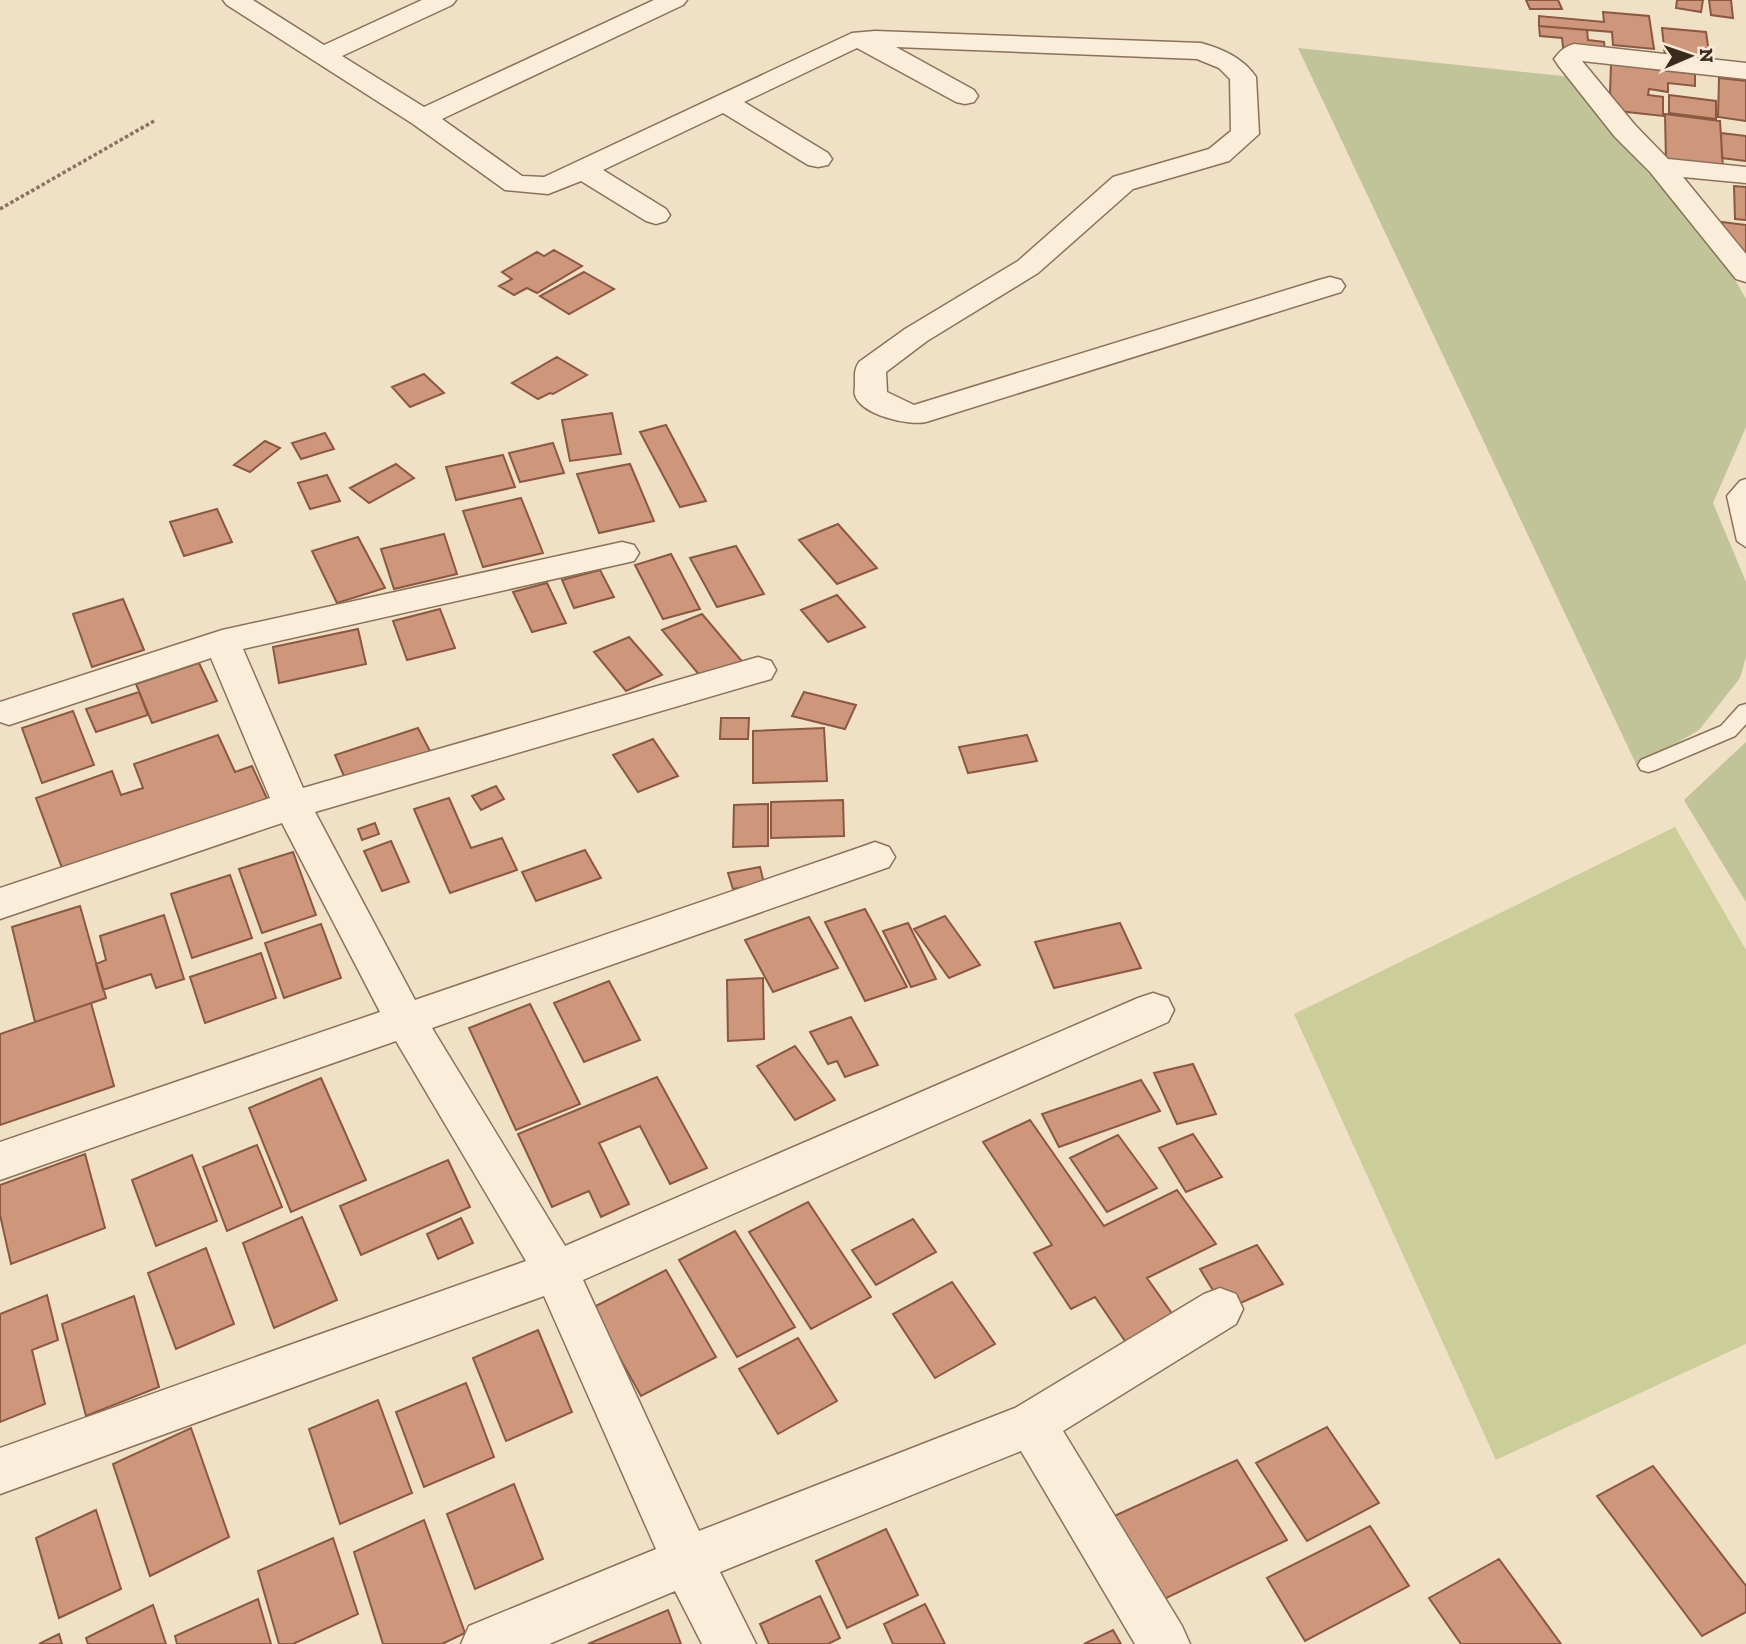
<svg xmlns="http://www.w3.org/2000/svg" width="1746" height="1644" font-family="'Zilla Slab',serif">
<style>
.green{fill:#ccce9a}
.cemetery{fill:#c1c399}
.building{fill:#ce977c;stroke:#8b5841;stroke-width:2}
.lines{fill:none;stroke-linecap:round;stroke-linejoin:round}
.service-casing{stroke:#8b715b;stroke-width:3}
.minor-casing{stroke:#8b715b;stroke-width:3}
.path{stroke:#8b715b;stroke-width:3.5;stroke-dasharray:3.5 2.5;stroke-linecap:butt}
.service{fill:#faeeda;fill-rule:evenodd}
.minor{fill:#faeeda;fill-rule:evenodd}
</style>
<rect width="100%" height="100%" fill="#efe0c6"/>
<path class="green" d="M1675,827L1746,950V1344L1496,1460L1294,1014Z"/>
<path class="cemetery" d="M1298,48L1581,78L1644,168L1701,233L1730,271L1746,299V427L1713,503L1746,582V657L1740,678L1699,730L1637,766Z
M1746,742V902L1684,800Z"/>
<path class="building" d="M1526,0H1558L1562,9H1530Z
M1677,0H1703L1701,12L1676,8Z
M1709,0H1731L1733,18L1711,15Z
M1603,12L1649,16L1654,49L1613,45L1612,32L1539,26V16L1604,22Z
M1539,26L1587,30L1588,40L1604,42L1605,51L1563,47L1562,38L1540,36Z
M1662,28L1706,32L1710,60L1665,56Z
M1611,64L1695,74V86L1668,83V92L1649,89L1648,95L1663,97V116L1618,111L1610,94Z
M1719,78L1746,81V121L1718,117Z
M1669,95L1716,101V119L1669,113Z
M1665,114L1720,121L1723,168L1666,161Z
M1721,133L1746,136V161L1722,158Z
M1734,186L1746,187V220L1735,219Z
M1722,222L1746,225V261L1723,230Z
M554,250L582,266L537,293L527,288L514,295L499,286L512,279L502,272L537,252L544,256Z
M584,272L614,289L569,314L540,296Z
M557,357L587,375L553,394L550,393L538,399L512,383Z
M424,374L444,393L410,407L392,387Z
M612,413L621,454L570,461L562,420Z
M666,425L706,501L680,507L640,432Z
M325,433L334,449L301,459L292,443Z
M265,441L280,448L250,472L234,465Z
M553,443L564,473L520,482L509,453Z
M503,455L515,487L456,500L446,467Z
M396,464L414,478L369,503L350,488Z
M630,464L654,521L599,533L577,474Z
M327,475L340,501L310,509L298,483Z
M521,498L543,553L483,567L463,511Z
M217,509L232,542L184,556L170,522Z
M838,524L877,568L837,584L799,540Z
M444,534L457,574L394,589L381,549Z
M358,537L385,588L337,603L312,551Z
M736,546L764,594L717,607L690,558Z
M671,554L700,609L663,619L635,565Z
M600,570L614,597L574,608L562,580Z
M547,583L566,623L532,632L513,592Z
M837,595L865,627L828,642L801,610Z
M123,599L144,650L92,667L73,614Z
M440,609L455,648L407,660L393,621Z
M702,614L746,666L706,683L662,630Z
M358,629L366,664L279,683L273,647Z
M629,637L662,675L626,691L594,652Z
M199,663L217,701L152,723L136,684Z
M139,692L148,715L96,732L86,709Z
M804,692L856,705L845,729L792,716Z
M73,711L94,765L42,783L22,728Z
M721,718H749L748,739H720Z
M418,728L431,753L346,781L335,755Z
M824,728L827,781L753,783V731Z
M218,735L235,772L252,766L269,803L65,876L36,798L112,771L121,795L143,788L134,764Z
M1027,735L1037,761L968,773L959,747Z
M653,739L678,776L638,792L613,755Z
M496,786L504,799L481,810L472,796Z
M449,798L471,848L502,838L517,870L450,893L414,809Z
M843,800L844,836L771,838V802Z
M768,804V846L733,847L734,805Z
M375,823L379,834L362,840L358,829Z
M391,841L409,882L382,891L364,851Z
M585,850L601,878L536,901L522,872Z
M293,852L316,915L262,933L239,869Z
M760,867L764,883L733,889L728,873Z
M230,875L252,938L192,958L171,894Z
M80,906L106,998L35,1022L12,927Z
M865,909L907,987L865,1001L825,922Z
M164,915L184,979L156,988L151,974L103,990L96,964L106,960L100,936Z
M945,916L980,965L949,978L914,929Z
M809,917L838,968L773,992L745,940Z
M908,923L936,979L911,987L883,931Z
M1120,923L1141,968L1054,988L1035,942Z
M321,924L341,978L284,998L265,943Z
M261,953L276,998L205,1023L190,977Z
M763,978L764,1039L728,1041L727,980Z
M609,981L640,1040L584,1062L554,1003Z
M91,1003L114,1086L0,1125V1034Z
M530,1004L580,1104L516,1130L469,1028Z
M851,1017L878,1065L845,1077L837,1061L828,1064L810,1032Z
M795,1046L835,1100L795,1120L757,1066Z
M1193,1064L1216,1114L1177,1124L1154,1073Z
M657,1077L707,1168L670,1184L640,1126L599,1143L629,1204L601,1217L589,1191L552,1207L518,1134Z
M321,1078L366,1180L291,1212L249,1108Z
M1141,1080L1160,1111L1059,1147L1042,1114Z
M1030,1120L1104,1226L1177,1190L1216,1244L1147,1278L1175,1318L1127,1344L1095,1297L1071,1309L1034,1253L1052,1245L983,1142Z
M1193,1134L1222,1177L1186,1192L1159,1148Z
M1118,1135L1157,1188L1107,1212L1070,1158Z
M257,1145L282,1207L227,1231L203,1167Z
M85,1154L105,1228L11,1264L0,1215V1185Z
M192,1155L217,1221L156,1246L132,1180Z
M448,1160L470,1207L361,1255L340,1206Z
M808,1202L871,1297L811,1329L749,1232Z
M302,1217L337,1300L274,1328L243,1243Z
M461,1218L473,1243L438,1259L427,1234Z
M913,1219L936,1252L876,1285L852,1250Z
M735,1231L795,1327L737,1357L679,1260Z
M1257,1245L1283,1284L1225,1310L1200,1269Z
M206,1248L234,1324L176,1349L148,1273Z
M666,1270L716,1357L641,1396L592,1308Z
M952,1282L995,1344L935,1378L893,1314Z
M47,1295L58,1340L32,1350L45,1404L0,1422V1314Z
M134,1296L159,1387L86,1416L62,1324Z
M538,1330L572,1412L506,1441L473,1358Z
M798,1338L837,1401L778,1434L739,1369Z
M466,1383L494,1457L424,1487L396,1412Z
M378,1400L412,1493L340,1524L309,1429Z
M1327,1427L1379,1503L1307,1541L1256,1463Z
M191,1428L229,1537L150,1576L113,1464Z
M1237,1460L1287,1540L1156,1603L1110,1518Z
M1653,1466L1746,1586V1612L1702,1636L1597,1496Z
M514,1484L543,1559L475,1589L447,1514Z
M96,1510L121,1589L59,1618L36,1538Z
M424,1520L465,1633L442,1644H383L354,1552Z
M1370,1526L1409,1586L1305,1641L1267,1578Z
M886,1529L918,1595L847,1628L816,1561Z
M333,1538L358,1614L293,1644H279L258,1571Z
M1499,1559L1561,1644H1461L1429,1598Z
M820,1596L840,1638L828,1644H769L760,1624Z
M258,1599L271,1644H177L175,1636Z
M925,1604L945,1644H893L884,1624Z
M153,1605L166,1644H88L86,1638Z
M668,1610L681,1644H588Z
M1113,1630L1121,1644H1084Z
M59,1634L62,1644H39Z"/>
<g class="lines">
<g class="service-casing">
<path id="service" d="M1746,479V547L1737,541L1727,496L1740,481Z
M1746,704V724L1735,736L1655,770L1648,772L1641,770L1638,765L1641,760L1721,726L1739,706Z"/>
</g>
<g class="minor-casing">
<path id="minor" d="M223,0H253L324,45L422,0H456L452,5L342,56L424,107L654,0H687L683,5L442,119L522,176L544,177L852,33L875,31L1201,43C1223,49 1243,58 1256,77L1259,134L1229,161L1133,189L1038,273L927,341L886,372L887,392L914,405L1319,280L1330,277L1341,280L1345,286L1341,292L926,422C909,426 861,415 855,395C854,392 855,388 855,384C855,375 854,370 859,362L905,329L1018,261L1113,177L1209,149L1231,131L1230,79L1219,68L1197,59L896,47L974,90L978,96L974,102L965,104L956,102L857,48L744,102L828,153L832,159L828,165L818,167L808,165L723,113L603,170L666,209L670,215L666,221L656,224L646,221L581,181L548,194L505,190L413,124L227,5Z
M1574,44L1746,63V79L1582,61L1635,125L1668,159L1746,167V183L1683,177L1746,254V282L1736,279L1650,172L1615,137L1558,65L1554,59C1560,51 1564,47 1574,44Z
M622,542L634,545L639,553L634,561L243,649L303,788L758,657L771,661L776,670L771,679L315,812L415,1000L861,847L875,842L889,847L895,857L889,867L432,1028L565,1246L1138,998L1153,993L1168,998L1174,1010L1168,1022L583,1280L699,1531L1015,1408L1204,1294L1220,1288L1236,1294L1243,1309L1236,1324L1063,1431L1182,1626L1190,1644H1135L1021,1451L720,1572L756,1644H702L675,1591L549,1644H461L469,1626L656,1549L544,1296L0,1494V1448L526,1261L396,1041L0,1180V1142L380,1012L282,823L0,919V888L270,798L211,658L9,725L0,722V702L222,630Z"/>
</g>
<path class="path" d="M0,209L154,121"/>
<use href="#service" class="service"/>
<use href="#minor" class="minor"/>
</g>
<g transform="translate(1690 56) rotate(88)" stroke="#f6ead6" stroke-width="5" paint-order="stroke">
<path d="M0-5L12 26L0 18L-12 26Z" fill="#3b2b1f"/>
<text y="-10" font-size="19" font-weight="bold" text-anchor="middle" fill="#3b2b1f">N</text>
</g>
</svg>
